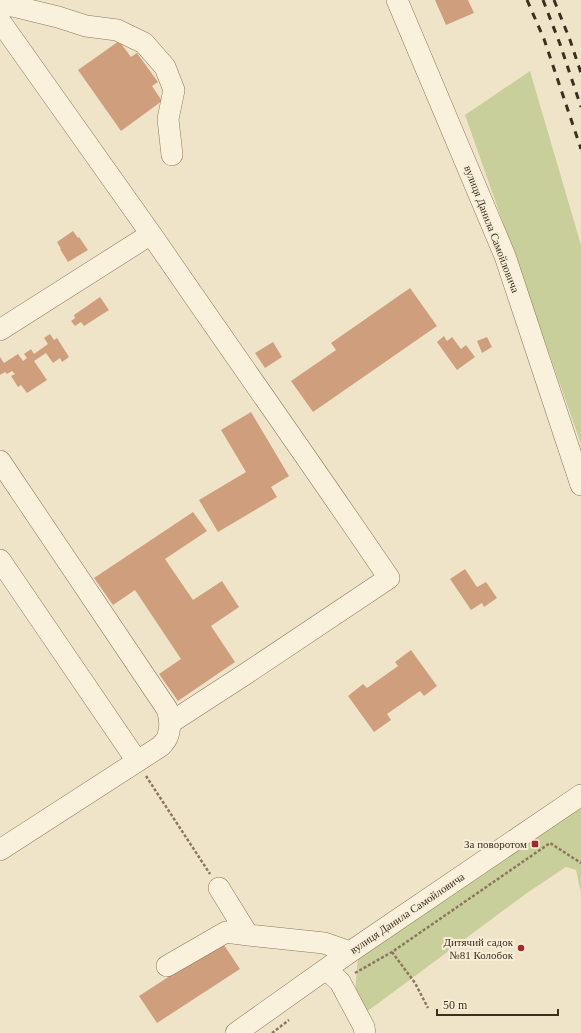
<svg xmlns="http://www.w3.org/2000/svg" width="581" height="1033" font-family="Georgia,serif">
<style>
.green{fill:#c9cf9b}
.building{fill:#cf9f7d}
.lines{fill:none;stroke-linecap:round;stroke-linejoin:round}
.minor-casing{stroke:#8d765c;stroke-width:22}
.path{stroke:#8d765c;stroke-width:2.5;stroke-dasharray:3 2;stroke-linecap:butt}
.minor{stroke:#faf1dc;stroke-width:21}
.rail{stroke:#3d2e20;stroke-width:3;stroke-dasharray:7 7;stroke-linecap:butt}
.poi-dot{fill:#9e2a2b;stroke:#f7eed8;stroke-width:1.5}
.labels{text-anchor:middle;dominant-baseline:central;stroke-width:4;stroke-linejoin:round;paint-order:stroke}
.street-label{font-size:11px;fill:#3d2e20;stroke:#f7eed8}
.poi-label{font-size:11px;fill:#3d2e20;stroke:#f7eed8;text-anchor:end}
</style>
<rect width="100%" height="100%" fill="#f0e4c8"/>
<path class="green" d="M530,71L581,245V444L465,115Z
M581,802V893L576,870L566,867L527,893L353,1022L358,955Z"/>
<path class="building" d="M435,0H468L474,13L446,25Z
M119,41L131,57L137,53L158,82L152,86L162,101L121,131L78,70Z
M73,231L78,238L79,237L88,250L68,262L60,249H61L57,242Z
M410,288L437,326L313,412L291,381L336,350L331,343Z
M100,297L109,310L84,326L81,322L75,326L71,321L75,318L74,315Z
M50,334L54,340L57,338L69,357L62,362L60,358L53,363L46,353L34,361L47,380L27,393L21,385L18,387L11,376L15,374L12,371L7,374L5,372L0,375V357L4,363L18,354L23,361L27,358L24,354L31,349L34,354L48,344L44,338Z
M444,336L447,341L452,337L461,349L466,345L475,357L457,370L437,342Z
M487,337L492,347L482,353L477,341Z
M273,342L282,357L265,368L255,353Z
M251,412L289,476L271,487L277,497L218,532L199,500L246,472L221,430Z
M193,512L207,531L165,559L193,600L222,581L239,607L211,626L235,662L178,701L159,674L181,659L135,590L113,605L94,578Z
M465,569L477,587L486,582L497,598L484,607L482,603L471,610L450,579Z
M411,650L437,686L424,696L420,691L387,714L391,720L374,732L348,696L363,684L367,688L398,666L395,662Z
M222,942L240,969L157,1023L139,996Z"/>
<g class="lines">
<g class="minor-casing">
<path id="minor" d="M397,0L505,256L581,485
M0,4L17,7L58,17L86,26L117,30L144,43L165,67L174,90L168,119L172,155
M0,21L151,234
M0,330L151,234C230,349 311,463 389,578L247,673L170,723
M0,461L167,709C170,718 171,729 167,738C166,741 163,743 161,746L0,850
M0,560L137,761
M219,888L248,935L324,943L350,952
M167,966L226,932L248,935
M326,969L340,982L364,1027L365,1033
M236,1033L350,952L581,795"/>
</g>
<path class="path" d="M146,776L210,874
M392,952L415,983L428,1008
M355,973L392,952L550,843L581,863
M272,1033L289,1020"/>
<use href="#minor" class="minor"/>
<path class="rail" d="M527,0L544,39L581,149
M543,0L560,44L581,107
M554,0L570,40L581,73"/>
</g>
<g class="poi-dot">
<rect x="531" y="840" width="8" height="8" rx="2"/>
<circle cx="521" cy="948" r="4"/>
</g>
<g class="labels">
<g class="street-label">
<text transform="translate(492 229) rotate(69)">вулиця Данила Самойловича</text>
<text transform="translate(407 913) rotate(-34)">вулиця Данила Самойловича</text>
</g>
<g class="poi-label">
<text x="527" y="844">За поворотом</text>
<text x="513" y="942">Дитячий садок<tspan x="513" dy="13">№81 Колобок</tspan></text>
</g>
</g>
<path d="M437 1009v6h121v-6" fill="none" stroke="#3d2e20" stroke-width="2"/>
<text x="443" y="1009" font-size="12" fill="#3d2e20" stroke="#f7eed8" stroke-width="3" paint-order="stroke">50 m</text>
</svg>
